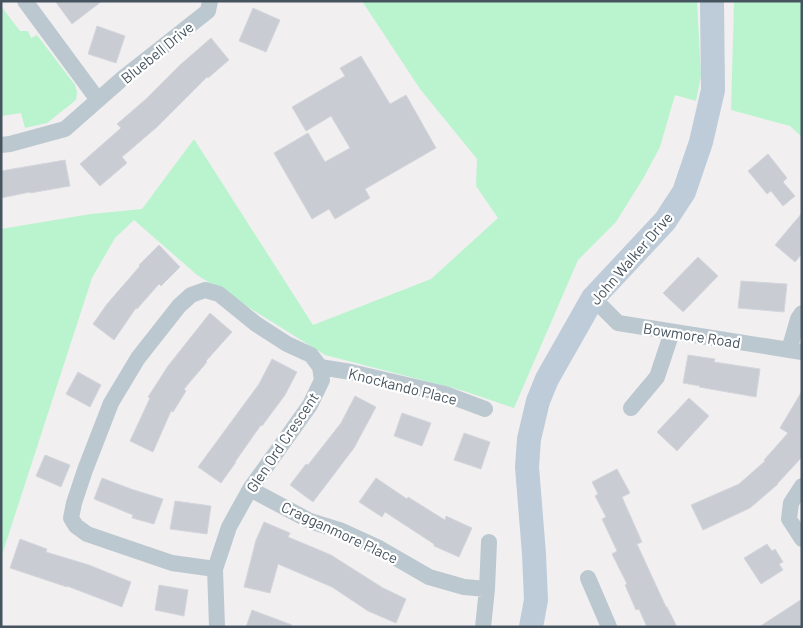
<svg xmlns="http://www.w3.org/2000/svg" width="803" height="628" font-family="Barlow,sans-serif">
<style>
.green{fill:#baf4cf}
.building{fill:#c9cdd3;stroke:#d3d6dc}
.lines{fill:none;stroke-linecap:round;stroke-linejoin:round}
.street{stroke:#bcc8d0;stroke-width:16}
.secondary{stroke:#beccd9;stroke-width:24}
.labels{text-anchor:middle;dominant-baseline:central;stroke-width:4.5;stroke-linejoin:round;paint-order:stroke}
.street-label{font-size:15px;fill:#46545f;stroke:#fff}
</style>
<rect width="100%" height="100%" fill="#f2eff0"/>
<path class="green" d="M362,1H697L701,76L696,101L675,95L660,147L644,177L616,222L578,260L514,408L464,391L325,355L197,275L134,220L115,238L92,278L1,558V229L91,214L142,209L194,139L313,325L431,279L498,218L476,186L477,159L420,89Z
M734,1H802V137L790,126L731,110Z
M1,6L20,31H28L31,38L37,35L75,85L77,92L76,100L47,123L25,128L21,113L1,116Z"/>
<path class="building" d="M55,1H102L72,24Z
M253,8L280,20L266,52L239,41Z
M97,26L125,36L116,63L88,54Z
M211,38L229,60L208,78L207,77L157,127L122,157L127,163L100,186L80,164L121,128L117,124L146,99L180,65Z
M361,56L390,104L406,95L436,148L365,189L370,198L335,219L329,209L312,219L274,153L308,133L325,162L350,148L331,116L306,131L292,107L345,76L340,68Z
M768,154L787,178L783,182L795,196L783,206L771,191L767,194L748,171Z
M65,160L70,186L30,193V192L1,198V171Z
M802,213V254L795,262L775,245Z
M159,245L180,267L161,286L159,284L137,309L136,308L114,340L93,324L107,304L140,266L139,265Z
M698,257L718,276L683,312L663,293Z
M741,281L787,284L784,312L738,308Z
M210,313L232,332L206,361L207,362L184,389L186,391L173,412L171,411L153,452L130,441L150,398L148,397L168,366Z
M688,355L715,359L714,362L760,369L756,397L699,387L700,386L683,383Z
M272,359L297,372L285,395L262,426L261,425L235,462H236L221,483L198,467L259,384Z
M78,372L101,385L90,407L66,394Z
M802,391V457L777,484H778L750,508L703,530L691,505L739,484L765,461L764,460L788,433L780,428Z
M355,396L376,407L354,448L313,502L290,485L306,464L308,465L341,423Z
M689,398L709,416L677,451L657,432Z
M402,413L431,423L422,446L394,436Z
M464,433L490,442L481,469L454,460Z
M45,455L70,465L61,487L36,476Z
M617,469L630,493L622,497L642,542L637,544L666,607H667L677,627H647L639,609L636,610L625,585L627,584L612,554L617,551L602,519L606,517L595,496L598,494L592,482Z
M102,478L131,489L163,499L154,524L132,518L133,515L94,499Z
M376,478L407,499L408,497L445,520L446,516L472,528L459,557L434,546V544L385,512L382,517L359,502Z
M175,501L211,506L207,534L170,529Z
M264,522L290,533L288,537L331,555L383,588L406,599L396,623L368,611L332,587L278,564L270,593L244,587L256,540Z
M20,539L47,549L46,552L89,565L131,582L122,607L67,586V587L10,568Z
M767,544L772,551L775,549L783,562L779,564L783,570L761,584L744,558Z
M159,585L188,590L184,616L155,610Z
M802,599V627H759Z
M252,610L292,625L291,627H246Z"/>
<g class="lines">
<path class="street" d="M25,1L98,100
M1,145L10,144L65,129L123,78L208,11L210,1
M593,298L618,323L802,352
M789,350L798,319L802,313
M320,367L351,372L445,394L485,409
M631,408L657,377L672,332
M802,486L791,503L789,519L802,539
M250,489L310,521L342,531L377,547L429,577L464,587L487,589
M215,569L172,563L125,547L87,534L76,526L71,518L74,503L85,470L111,403L138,358L179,306L191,295L205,290L219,294L256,324L287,344L311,355L320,367L322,380L310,405L250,489L229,527L215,569L217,627
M588,578L609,627
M483,627L487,589L489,542"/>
<path class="secondary" d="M531,627L536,600L534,554L527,467L529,439L538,401L547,379L593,298L665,221L684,192L701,142L713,90L712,1"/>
</g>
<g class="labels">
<g class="street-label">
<text transform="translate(157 52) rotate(-39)">Bluebell Drive</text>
<text transform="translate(631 258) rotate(-49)">John Walker Drive</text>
<text transform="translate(692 335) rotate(9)">Bowmore Road</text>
<text transform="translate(403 386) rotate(14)">Knockando Place</text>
<text transform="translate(282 442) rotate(-56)">Glen Ord Crescent</text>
<text transform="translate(340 532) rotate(25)">Cragganmore Place</text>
</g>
</g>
<rect width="803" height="628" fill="none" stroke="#46545f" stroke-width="5"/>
</svg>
